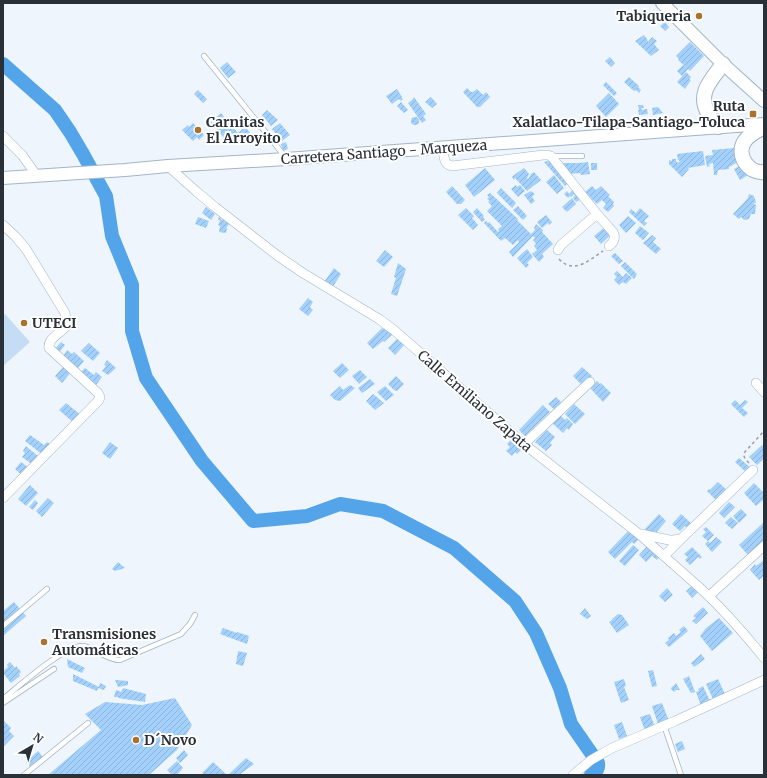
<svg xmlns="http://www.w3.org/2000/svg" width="767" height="778" font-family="Merriweather,serif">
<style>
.pitch{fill:#c4ddf4}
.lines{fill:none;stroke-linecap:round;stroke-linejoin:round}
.river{stroke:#54a4e9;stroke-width:14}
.building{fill:url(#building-hatch)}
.service-casing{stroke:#a3b5c7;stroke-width:6}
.minor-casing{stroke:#a3b5c7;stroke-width:10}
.secondary-casing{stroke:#a3b5c7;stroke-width:14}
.primary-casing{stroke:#a3b5c7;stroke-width:16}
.path{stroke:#989fa7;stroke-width:1.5;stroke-dasharray:3 3;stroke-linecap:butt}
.service{stroke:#fff;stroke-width:4.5}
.minor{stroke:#fff;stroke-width:9}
.secondary{stroke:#fff;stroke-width:12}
.primary{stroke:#fff;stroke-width:14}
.poi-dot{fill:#aa712f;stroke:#fff;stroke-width:1.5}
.labels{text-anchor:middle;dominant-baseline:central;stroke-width:4;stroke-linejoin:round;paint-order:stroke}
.poi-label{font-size:14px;font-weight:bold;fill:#293038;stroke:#fff;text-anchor:start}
.street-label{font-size:14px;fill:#293038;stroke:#fff}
</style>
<defs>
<pattern id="building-hatch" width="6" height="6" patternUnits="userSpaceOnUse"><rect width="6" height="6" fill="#a3d1fc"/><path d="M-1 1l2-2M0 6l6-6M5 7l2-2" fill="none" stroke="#8cb4d9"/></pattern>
</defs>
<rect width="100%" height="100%" fill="#eef5fd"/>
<path class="pitch" d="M5,314L30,342L3,366V315Z"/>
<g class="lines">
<path class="river" d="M3,64L55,110L70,132L83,154L106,196L112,236L132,285V331L146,378L202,461L253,521L307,516L340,504L383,511L454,548L515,601L536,633L560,688L571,724L598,763C599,770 596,771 591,775"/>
</g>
<path class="building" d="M665,22L669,27L665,31L660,26Z
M644,35L647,39L648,42L652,37L657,41L654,44L659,50L651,56L635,41Z
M690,42L704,56L690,71L688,69L689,68L688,69L678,60L679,59L676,56Z
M610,57L615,63L611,67L605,61Z
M227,62L236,72L228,78L220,68Z
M683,65L688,69L682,76L677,71Z
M686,72L691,77L689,79L691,80L685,89L677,82Z
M629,77L639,86L638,87L641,90L639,93L636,90L634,91L624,82Z
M606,82L617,93L614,96L603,85Z
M467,88L471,92H473L477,89L483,95L486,92L490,97L480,107H477L463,92Z
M397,89L402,97H401L403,99L401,101L399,99L392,104L386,96Z
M198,90L207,99L203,103L194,94Z
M609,93L619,104L606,117L596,106Z
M414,97L426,114L423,116L426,120L422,123L408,103L412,100Z
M431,97L437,104L432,108L425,102Z
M401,102L408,110L404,113L397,106Z
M638,105H643L644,108H641L642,110L647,109L648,114L639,115L638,110H639Z
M658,107L663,113L653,115L652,108Z
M267,110L278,120L271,126L262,115Z
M221,113L238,133L245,127L253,136L245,143L239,137L230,145L210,122Z
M411 121a4 4 0 1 1 8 0a4 4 0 1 1-8 0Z
M193,123L204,135L199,140L197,137L193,141L182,130L188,125L189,127Z
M280,123L290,135L282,141L272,129Z
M286,142L288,149L283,151L281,144Z
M734,148L735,152L739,161L733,165L729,167V169L718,170L717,175H714L713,163L709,164L710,166L707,167L705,156L713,155L712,150Z
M703,151L705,165L688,168L689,169L682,177L669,164V160L672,161V159H676V161L678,163L680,161L678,160L677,154Z
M552,160L569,182L565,186L544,162Z
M588,162L590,174L581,175L580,173L570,174L562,163H579Z
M591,163H597V170H591Z
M741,165L750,174L740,180L734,169Z
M485,168L495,180L474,197L465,185Z
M524,168L529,174L527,178L528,179L531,174L534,172L541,180L527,191L515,178L514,180L512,177L514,175Z
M554,175L564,188L557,194L546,182Z
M516,185L517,187L520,185L525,191L518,197L511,189Z
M452,186L465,200L461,204H457L446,192Z
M592,186L596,190L601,186L610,195L608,196L614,202L613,204L614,206L608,212L603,208L606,204L602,200L597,204L585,192Z
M501,188L516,203L512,208L497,193Z
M574,188L583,197L578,201L576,202L573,198L575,195L574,194L571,197L570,196L568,198L564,194L567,191L569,194Z
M531,191L535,194L532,197L535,201L531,204L524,195Z
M490,193L518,219L517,220L531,234L535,230L534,228L536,224L543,230L542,232L553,244L542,254L544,257L539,262L532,254L537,250L534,246L536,244L533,240L535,238L533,236L513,257L509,252L519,242L518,240L513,245L505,238L501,241L484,223L486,221L488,223L489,222L498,232L499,231L498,229L502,226L487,211L492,206L488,202L490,201L487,199L489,197L487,195Z
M749,194L754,196L756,203H753L756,205L755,214H751L749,219L744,220L741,217L739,219L733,214L748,198Z
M572,198L576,204L567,212L562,207Z
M518,206L527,216L523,220L513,210Z
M206,207L215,214L211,220L202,213Z
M466,208L474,216L472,218L478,225L473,230L458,215Z
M477,208L484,216L483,217L485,220L482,222L473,212Z
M640,208L649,216L644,221L647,223L644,226L629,212L631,209L636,213Z
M546,215L552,222L549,225L548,223L542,228L537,222Z
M628,216L636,223L626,233L619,225Z
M198,217L209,221L206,228L195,224Z
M220,217L221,220L222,219L229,224L226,228H227L226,233L219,232L220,226L218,225L220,221L218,219V218Z
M640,226L649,233L643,240L635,233Z
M605,227L612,234L601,244L594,236Z
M652,235L656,238L653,242L661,249L656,254L643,243Z
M527,249L533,257L527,263L529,265L526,268L517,258Z
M385,250L393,257L384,267L376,261Z
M615,253L623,261L619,264L611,256Z
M625,262L637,274L634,279L621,266Z
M398,263L406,269L397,296L391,294L396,278L394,277Z
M334,268L341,274L332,288L324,282Z
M617,271L623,277L626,273L632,278L626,284L623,282L619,285L614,280L617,277L614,274Z
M308,298L313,302L310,307L313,310L308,316L299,309Z
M382,328L393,334L384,342L383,341L373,349L367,343Z
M397,339L400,342L401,341L405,344L395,355L388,348Z
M61,342L65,345L59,353L55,349Z
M89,343L100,353L93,361L81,351Z
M67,350L72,354L74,352L84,361L78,368L63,356Z
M107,360L116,368L108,375L102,371L106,366L104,365Z
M342,363L349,370L340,378L333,371Z
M64,366L71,372L62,383L55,376Z
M582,367L592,376L583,386L573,376Z
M85,368L94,375L96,372L102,377L96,385L81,372Z
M360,370L367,377L359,384L352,376Z
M396,376L404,384L397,391L394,390L388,384Z
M370,379L375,384L362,393L358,388Z
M597,381L600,384L601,383L611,393L603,402L590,388Z
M350,385L355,388L340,401L335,400L330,395L340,386L343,390Z
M385,386L394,395L386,401L377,392Z
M373,394L384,403L375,410L366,401Z
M556,397L562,403L555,410L548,404Z
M735,400L740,405L745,400L748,402L742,408L748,413L744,417L731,404Z
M66,403L81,415L73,422L59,410Z
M574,404L585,414L575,424L565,414Z
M543,405L550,412L525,436L519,430Z
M560,415L565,420L567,418L573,424L569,430L567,428L563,433L552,423Z
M547,430L555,437L550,443L552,445L546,451L535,442Z
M30,435L44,445L47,442L51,445L43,455L25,441Z
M512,439L523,448L517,454L515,452L512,456L506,451L510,447L507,444Z
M110,442L118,448L110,459L102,453Z
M762,445L764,447V459L757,465L749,457Z
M26,446L39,457L33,465L22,457L25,453L23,451Z
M739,458L751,468L747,473L735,462Z
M21,462L29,468L23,476L15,469Z
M718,482L727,490L717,501L707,491L709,489L710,490Z
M754,483L764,493V501L763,500L756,506L744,493Z
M30,485L38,493L26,506L18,499Z
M48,498L54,503L42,517L36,511Z
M35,500L38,503L33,510L29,507Z
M729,502L735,507L724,518L719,513Z
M741,509L747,515L739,523L733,516Z
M659,514L666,521L653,536L645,529Z
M681,514L692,524L688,529L685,526L680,531L672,524Z
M731,517L738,523L732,529L725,523Z
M764,522V540L748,555L739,545Z
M706,527L714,535L708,541L710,543L716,537L722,542L712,552L705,544L708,541L702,536L706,532L703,529Z
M629,530L637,537L638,540L634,544L632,542L615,559L608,552Z
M633,545L639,550L625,566L619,561Z
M648,545L660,556L657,560L652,556L646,562L639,555Z
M692,547L702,557L700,559L698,557L690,565L685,560L688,557L684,554Z
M764,560V576L759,580L750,570L755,564L756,566Z
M118,562L125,568L115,571L112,569Z
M693,585L699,591L692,598L686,591Z
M667,588L673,595L665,602L659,596Z
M14,602L26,616L3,636V611Z
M703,607L708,613L696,624L692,621L696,618L693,616Z
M585,608L591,616L587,619L580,614Z
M618,614L622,615L629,625L617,633L609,622L612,620V619Z
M719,618L733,633L712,651L700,636L706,628Z
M684,626L688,631L669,647L665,643L669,640L668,638L674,633L676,636L681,632L679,630Z
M223,628L237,633V632L249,636L247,644L220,634Z
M238,651L247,653L243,666L236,664Z
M701,654L705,659L694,667L691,663Z
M67,659L85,668L82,673L68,667Z
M10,662L15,668L16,666L21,672L19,674L20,676L11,683L3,673V671L8,667L7,665Z
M653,670L657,686L652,687L648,671Z
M73,674L99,687L100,683L106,686L104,690L98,688L97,691L73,681Z
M689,676L695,692L691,693L683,679Z
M624,679L626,686L624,687L629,700L621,703L614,682Z
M718,679L725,694L713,699L706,684Z
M115,680L128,681V685L118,687Z
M676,683L680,690H676L674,692L671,689V688Z
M703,686L709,699H711L712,701L701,706L696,692L699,691L698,689Z
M123,688L146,694L145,702L118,698L119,697H114L116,690L121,692Z
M175,698L192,725L177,750L149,775H48L101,730L85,714L105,702L142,705Z
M662,703L669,721L658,724L652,706Z
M650,714L655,727L645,731L640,717Z
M3,720L11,728L9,731L14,736L3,747Z
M622,722L627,736L619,739L614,725Z
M682,741L685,749L678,752L675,744Z
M184,750L188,755L180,763L176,758Z
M38,751L43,757L31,768L26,762Z
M246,758L254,764L239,775H231L229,774Z
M177,761L183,768L177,775H171V774L167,770Z
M213,762L227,775H205L202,773Z"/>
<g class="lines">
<g class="service-casing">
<path id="service" d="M204,56L271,139L286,158
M551,156H582
M3,626L47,589
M3,699C18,687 66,644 83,646C96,648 106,660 120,660L181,634L190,624L195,615
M3,703L54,669
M664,725L681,775
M24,775L88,723"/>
</g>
<g class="minor-casing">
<path id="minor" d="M3,136L22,155L37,176
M443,147C444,155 443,165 452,166L543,155H547L551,156L597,214L613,232C616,238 614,242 609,246
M168,166L197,192L215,207L278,256L303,273L379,319L394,330L524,444L639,534L699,587C723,609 744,633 764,658
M3,225L15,236L26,249L65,313L67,325C62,333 47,338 49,348L98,393L100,397L99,400L3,498
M558,250L561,245L597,214
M756,383L764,392
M524,444L590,382
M641,534L669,540H673L681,539L753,470
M664,556L681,539
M709,596L764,546
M573,775L591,760L612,748L675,721L764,680"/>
</g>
<g class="secondary-casing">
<path id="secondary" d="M662,3L723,64L764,101
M3,178L125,170L168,166L286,159L764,124"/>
</g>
<g class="primary-casing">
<path id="primary" d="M718,127C715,123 711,119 709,115C696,94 711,80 723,64
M764,127C757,131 748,135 744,142C736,156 749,174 764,172"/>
</g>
<path class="path" d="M559,259C574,275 589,260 603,251
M749,463C746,460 743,457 744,453L764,431"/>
<use href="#service" class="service"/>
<use href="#minor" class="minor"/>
<use href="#secondary" class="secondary"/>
<use href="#primary" class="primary"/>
</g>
<g class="poi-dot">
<circle cx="699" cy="16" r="4"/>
<rect x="749" y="110" width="8" height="8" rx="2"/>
<circle cx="198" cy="130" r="4"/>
<circle cx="24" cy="323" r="4"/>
<circle cx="44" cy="642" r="4"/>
<circle cx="136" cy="740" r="4"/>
</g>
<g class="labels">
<g class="poi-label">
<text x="691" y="16" text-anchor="end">Tabiqueria</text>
<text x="745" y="106" text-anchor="end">Ruta<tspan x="745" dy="16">Xalatlaco-Tilapa-Santiago-Toluca</tspan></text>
<text x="206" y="122">Carnitas<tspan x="206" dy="16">El Arroyito</tspan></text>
<text x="32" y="323">UTECI</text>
<text x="52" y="634">Transmisiones<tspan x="52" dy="16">Automáticas</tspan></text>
<text x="144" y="740">D´Novo</text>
</g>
<g class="street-label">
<text transform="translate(384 152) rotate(-4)">Carretera Santiago - Marqueza</text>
<text transform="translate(475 401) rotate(41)">Calle Emiliano Zapata</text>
</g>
</g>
<rect width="767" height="778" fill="none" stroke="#293038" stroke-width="8"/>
<g transform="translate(32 746) rotate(38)" stroke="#ffffff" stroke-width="3" paint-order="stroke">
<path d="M0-3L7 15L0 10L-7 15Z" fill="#293038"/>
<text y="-6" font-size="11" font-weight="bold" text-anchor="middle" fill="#293038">N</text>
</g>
</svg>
